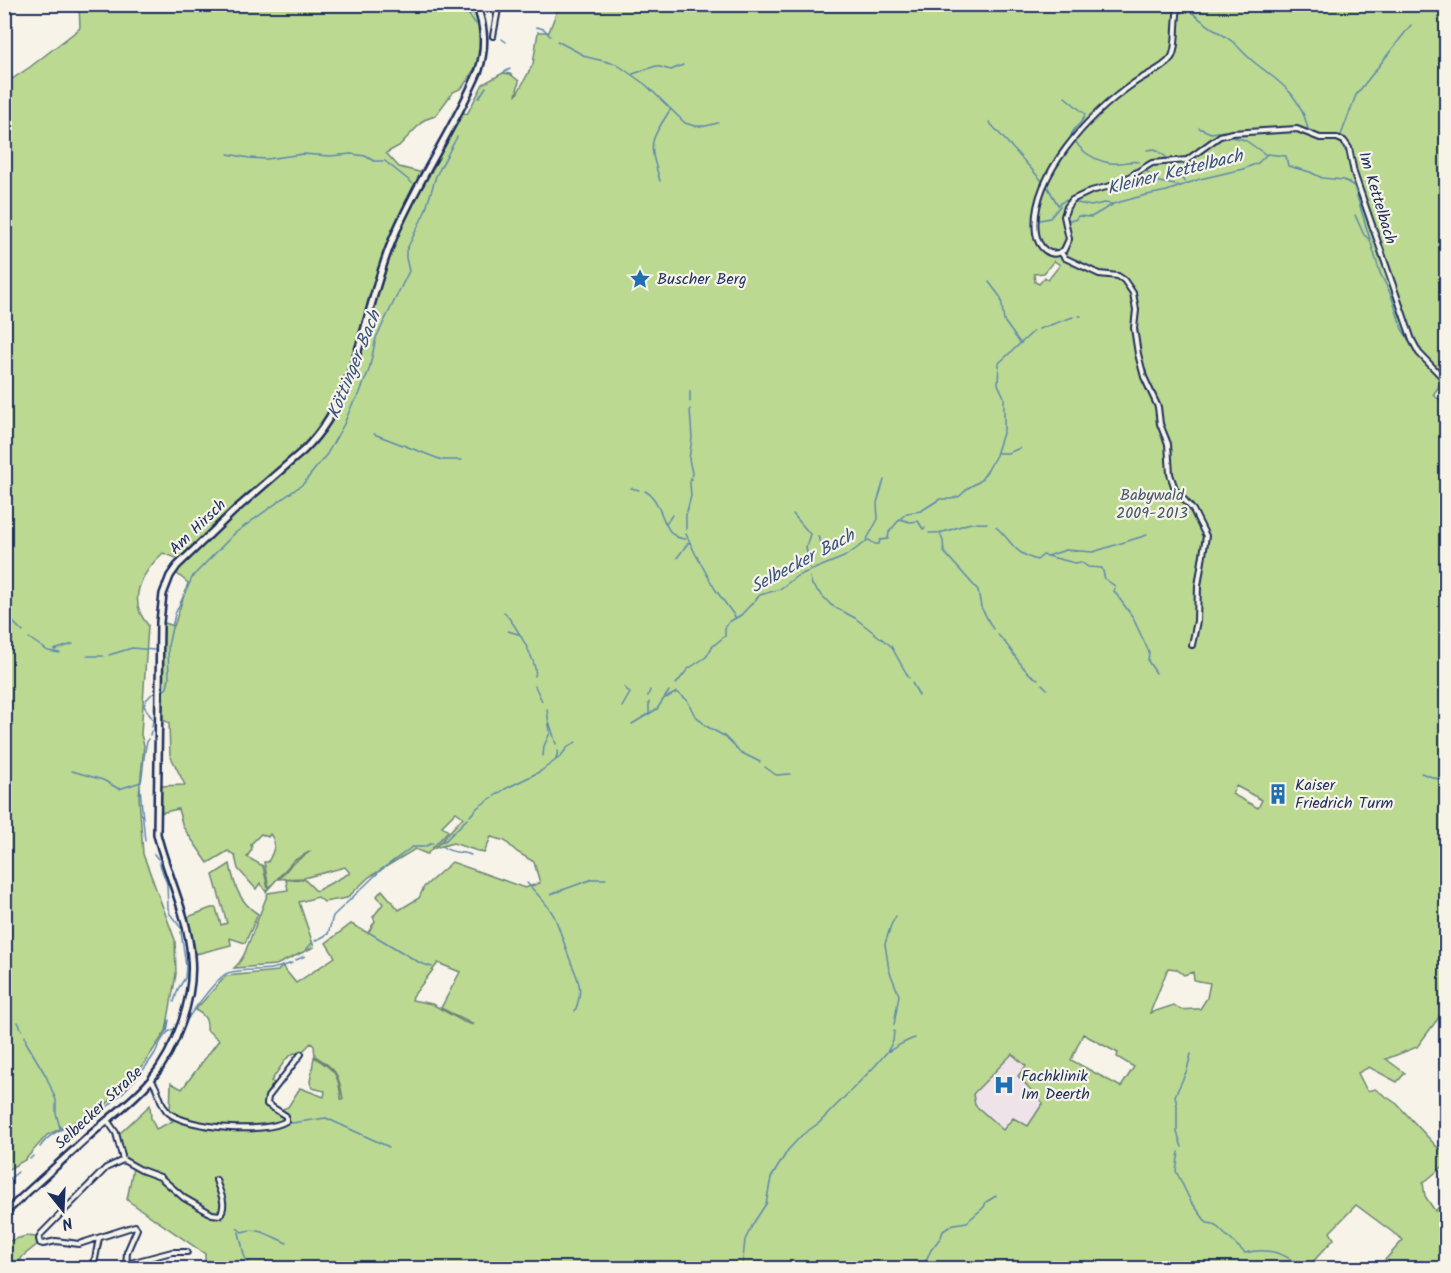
<svg xmlns="http://www.w3.org/2000/svg" width="1451" height="1273" font-family="Kalam,sans-serif">
<style>
.built{fill:#eee3e9}
.green{fill:#bcd991;stroke:#6c8478;stroke-width:1.5;fill-rule:evenodd}
.lines{fill:none;stroke-linecap:round;stroke-linejoin:round}
.stream{stroke:#5c88b0;stroke-width:1.5}
.minor-casing{stroke:#1b2f5e;stroke-width:8}
.secondary-casing{stroke:#1b2f5e;stroke-width:10}
.minor{stroke:#f7f3e8;stroke-width:4}
.secondary{stroke:#f7f3e8;stroke-width:5}
.labels{text-anchor:middle;dominant-baseline:central;stroke-width:4.5;stroke-linejoin:round;paint-order:stroke}
.street-label{font-size:16px;fill:#1b2f5e;stroke:#f7f3e8}
.poi-label{font-size:16px;fill:#1b2f5e;stroke:#f7f3e8;text-anchor:start}
.park-label{font-size:16px;fill:#435a6b;stroke:#f7f3e8}
.water-label{font-size:18px;font-style:italic;fill:#365480;stroke:#f7f3e8}
</style>
<rect width="100%" height="100%" fill="#f7f3e8"/>
<filter id="ink" filterUnits="userSpaceOnUse"><feTurbulence type="fractalNoise" baseFrequency=".0167" numOctaves="2"/><feDisplacementMap in="SourceGraphic" scale="12" xChannelSelector="R" yChannelSelector="G"/><feConvolveMatrix kernelMatrix="1 2 1 2 8 2 1 2 1" color-interpolation-filters="sRGB"/></filter>
<g filter="url(#ink)">
<path class="built" d="M1012,1054L1026,1066L1018,1076L1043,1103L1028,1127L1003,1130L974,1105L973,1094Z"/>
<path class="green" d="M79,5H474L482,34L481,59L462,88L453,92L435,116L424,120L399,146L386,153L399,167L423,173C410,197 397,221 387,247C381,261 378,276 373,290C348,374 337,434 258,484L179,559L163,553C142,572 126,600 148,625L141,735L144,745L139,796L143,854L175,940L176,974L166,1031L135,1077L100,1110L47,1135L25,1160L5,1171V84L30,67L79,29L80,27Z
M559,5H1446V376L1433,395L1446,404V1008L1417,1047L1386,1059L1405,1073L1397,1082L1369,1067L1358,1073L1367,1091L1375,1089L1397,1104L1438,1148L1446,1150V1164L1423,1183L1425,1196L1435,1211L1446,1200V1266L1444,1268H1394L1385,1260L1403,1240L1356,1205L1330,1232L1334,1239L1307,1268H212L205,1261V1254L127,1200L133,1168L125,1157L118,1135L150,1105L151,1118L156,1129L173,1121L170,1119V1115C179,1119 190,1125 200,1126C222,1130 265,1133 285,1123L287,1117L280,1110L288,1107L300,1088L324,1097L325,1091L312,1088L310,1082L314,1057C335,1070 339,1074 341,1099H343C339,1074 336,1069 315,1056L314,1046L311,1043L300,1054L294,1053L286,1059L271,1081L274,1083L266,1096L265,1104L285,1117L282,1122L254,1126L200,1124L170,1113L171,1083L182,1089L219,1040L207,1030C208,1020 205,1015 195,1010L226,976L278,971L282,966L296,983L335,957L326,943L351,924L368,933L375,921L373,917L383,904L377,896L382,890L399,910L419,898L424,887L452,862L525,888L540,883L534,862L517,852L505,841L491,837L484,853L453,843L435,848L463,817L456,812L442,826L448,831L427,854L415,849L369,877L347,898L324,902L318,897L299,902L314,947L276,965L234,968L239,963L244,955L268,893L288,890L286,880L304,879L316,891L350,873L345,867L304,878L279,879L291,865L311,851L293,861L269,888L264,862H268C273,852 278,844 270,834L268,837L261,834L251,844L252,849L247,857L263,866L268,889L266,892L260,883L256,889L238,869L235,856L228,851L208,863L183,827L178,809L160,813L159,786L185,785L170,755L169,723L161,719L162,622L174,626L188,583L175,572L190,555L306,451L322,435L344,396L352,378L395,240L461,112L467,114L483,84L503,73L510,74L519,81L516,96L533,64L538,32H549ZM1054,261L1060,265L1048,280L1045,277L1039,284L1035,282L1034,274L1044,273ZM1236,786L1262,800L1258,808L1232,794ZM438,963L460,972L441,1008L474,1025L464,1022L432,1004L412,1000L413,996ZM1168,968L1176,969L1184,975L1193,972L1194,980L1210,983L1207,998L1200,1009C1189,1008 1183,1013 1174,1005L1150,1013ZM1083,1034L1118,1053L1117,1057L1134,1067L1121,1087L1071,1060ZM1012,1054L1026,1066L1018,1076L1043,1103L1028,1126L1013,1118L1003,1130L975,1105L973,1094Z
M230,864C234,885 239,902 258,914L245,943L230,938L231,945L196,954L188,917L211,908H216L221,925L227,923L213,875Z
M26,1236L37,1237L38,1244L23,1256L15,1268H5L4,1237L9,1241Z"/>
<g class="lines">
<path class="stream" d="M460,4L476,24
M1185,5C1198,21 1217,30 1233,42C1240,48 1246,56 1254,62C1280,83 1300,93 1308,129
M536,27L544,29L550,36
M502,39L506,42
M557,41L587,57L616,64L622,68L646,85L685,123L695,126H706L718,123
M503,73L510,69
M633,74L656,66L671,70L683,65
M1065,97L1085,114C1084,123 1072,128 1071,136
M479,98L486,87
M989,122L1043,182
M1199,128L1211,133L1224,131
M1341,135L1356,95L1411,25
M1232,137L1245,140L1265,154
M1076,142C1083,155 1105,165 1119,163C1127,163 1132,160 1139,162
M1340,142L1348,155
M1147,150L1155,149L1166,157
M228,154L249,158L267,159L303,154L330,156L351,154L365,156L374,161H385C394,169 403,175 412,183
M1350,162L1354,185
M1171,166L1186,183
M1145,170L1159,182L1181,186
M660,181C649,142 648,145 670,110
M1047,186L1058,205L1065,200L1067,201
M1073,202L1091,206L1104,203L1113,204L1142,196L1167,191L1200,179L1243,169L1258,163L1267,154L1286,156L1288,166L1310,172L1322,178L1344,180L1354,186L1380,273L1391,295L1402,329L1409,340
M1355,215L1364,235L1369,239
M1040,220L1050,218L1060,206
M1068,220H1075L1078,216L1091,217L1112,205
M989,282L1001,298L1004,321L1020,343
M1079,316H1081
M1039,329L1073,317
M1439,371L1446,378
M690,402V391
M374,434L442,460H462
M998,453H1008L1020,448
M631,488L639,490
M645,491C665,501 660,539 686,539
M793,514L810,534L806,547L810,569
M901,518L907,513L921,511L940,499H951L960,496L968,488L980,481L988,470L996,455L1004,430V397L998,384L999,363L1034,331
M666,524L672,515
M996,527C1013,542 1013,553 1037,560L1043,555L1075,563L1081,562L1088,567L1102,568L1105,579L1115,586L1114,591L1132,616L1149,652L1148,661L1156,673
M686,530V515L691,496L690,483L692,473L689,459L692,438L690,409
M929,533C943,534 952,529 967,524C973,522 981,524 987,523
M940,533L943,541L944,552L978,590L981,607L993,629
M686,534L695,553L715,589L736,618
M818,536L821,546
M866,541L878,519L877,503L884,480
M1047,556L1066,550L1093,552L1147,535
M677,558L688,543H690
M810,577L812,585L831,605L855,618L891,646L909,678
M504,612C514,623 539,663 535,676
M4,613L23,632
M508,631L518,634
M998,635C1013,648 1020,671 1038,679
M29,638L48,651L60,653
M54,650L73,644
M109,655L132,648L154,650
M87,656H103
M912,683L919,695
M676,684L688,669L706,657L713,646L725,636V628L729,622L741,615L760,595L780,589L797,576L844,557L869,540L875,544H879L880,540L888,539L889,532L900,519L910,522L918,521L923,529L925,528
M1042,684L1047,689
M535,686L542,701
M163,691L167,688L169,678L168,646L175,614L193,576L235,533L303,484L327,454L344,424L352,405L359,395L369,370L376,338L409,271L406,258V251L425,212L436,176L457,137
M648,696L650,690
M666,698L677,692L687,700L694,714L706,726L724,736L740,752L760,762
M622,707L630,693L624,687
M649,712V702
M549,721L556,744
M632,724L657,709L669,691
M152,727L153,720L144,706L146,700L152,694
M150,735L151,731
M543,756L544,746L550,733L547,709
M556,759L558,751
M765,767L776,775L790,774
M72,771L103,780L119,789L141,782
M1421,773L1446,782
M141,782C144,768 143,752 148,739
M140,787L145,841
M470,816L478,807L505,789L541,771L560,757L567,748L576,742
M440,843L446,840L467,819
M443,847C452,854 462,851 471,855
M154,854L158,859
M159,862L167,884L168,908L170,914L181,928
M527,883C537,894 548,904 554,916C560,929 564,944 569,957C577,979 585,986 575,1011
M551,894L593,879H606
M370,933L420,963L432,967
M315,941L328,934L333,916L382,869L412,847H423L433,843
M305,951L312,943
M296,960L305,956
M174,1002L178,989L185,978L186,966L181,932
M18,1022L22,1030
M894,1025L899,995L889,970L885,944L891,925L896,916
M184,1026C188,1016 218,976 228,973C250,967 267,974 292,963
M167,1031L169,1020
M25,1036L26,1042L46,1076L56,1100V1113L60,1128
M887,1052C897,1047 904,1041 915,1038
M285,1124L326,1118L389,1147
M40,1147C55,1124 85,1125 106,1108C124,1092 143,1073 155,1053C160,1043 164,1032 174,1029
M1182,1147L1177,1132V1105L1175,1096L1187,1070L1191,1054
M1179,1152L1176,1171L1190,1200L1207,1223L1214,1224L1245,1253C1267,1247 1286,1253 1302,1268
M30,1159L33,1156
M7,1181L18,1172
M237,1228L242,1232C258,1226 272,1237 287,1243
M239,1232L244,1255L250,1268
M742,1268L745,1240L754,1222L766,1204L771,1178L788,1150L802,1135L819,1123L875,1066L887,1052L893,1041L894,1031
M922,1268L931,1250L941,1237L943,1231L954,1224L967,1222L984,1207L986,1202L996,1196"/>
<g class="minor-casing">
<path id="minor" d="M1179,4C1174,19 1178,49 1171,58C1162,70 1146,74 1134,83C1091,113 1029,176 1036,233C1038,247 1050,260 1064,250L1069,239L1064,216L1067,207L1072,200L1091,191L1118,184L1152,163L1187,160L1220,136L1232,133L1297,129L1320,138H1337L1344,141L1349,148L1354,173L1412,340L1419,353L1446,381
M493,36L499,4
M1061,253L1065,258L1099,274L1118,276L1124,280L1133,293L1136,310L1134,328L1138,354L1144,377L1158,407L1160,424L1168,444L1170,474L1175,489L1193,510L1206,536L1198,586L1197,621L1192,645
M151,1080C160,1089 159,1104 168,1112C186,1129 266,1134 286,1121V1116L267,1104L268,1097L301,1054
M107,1120L116,1133L123,1160L141,1170L160,1177L184,1198L212,1214L220,1215C228,1204 219,1191 216,1180
M123,1160L106,1168L41,1234L39,1239L40,1243L43,1244L56,1241L79,1244L135,1226L137,1229L127,1252L126,1268
M126,1264L172,1252H187
M89,1268L95,1259L99,1238"/>
</g>
<g class="secondary-casing">
<path id="secondary" d="M4,1214C32,1187 61,1162 89,1136C109,1118 133,1101 150,1081C176,1049 195,998 191,957C188,914 167,875 157,834L160,622L163,594L170,576L177,566L234,511L304,450C360,394 363,311 392,241C416,182 454,129 479,70C486,47 485,27 476,4"/>
</g>
<use href="#minor" class="minor"/>
<use href="#secondary" class="secondary"/>
</g>
</g>
<defs>
<g id="sight-bare" transform="scale(1.62)"><path d="M0-6L1.8-2.2L6-1.7L2.9 1.2L3.7 5.4L0 3.3L-3.7 5.4L-2.9 1.2L-6-1.7L-1.8-2.2Z" fill="#1f6fb2" stroke="#f7f3e8" stroke-width="2.5" paint-order="stroke"/></g>
<g id="building-bare" transform="scale(1.62)"><path d="M-4-6H4V6H1V3H-1V6H-4ZM-2.5-4.3h1.7v1.8h-1.7ZM.8-4.3h1.7v1.8H.8ZM-2.5-1h1.7V.8h-1.7ZM.8-1h1.7V.8H.8Z" fill="#1f6fb2" stroke="#f7f3e8" stroke-width="2.5" paint-order="stroke"/></g>
<g id="hospital-bare" transform="scale(1.62)"><path d="M-5-5h3v3.5h4V-5h3V5h-3V1.5h-4V5h-3Z" fill="#1f6fb2" stroke="#f7f3e8" stroke-width="2.5" paint-order="stroke"/></g>
</defs>
<g fill-rule="evenodd">
<use href="#sight-bare" x="640" y="279"/>
<use href="#building-bare" x="1278" y="794"/>
<use href="#hospital-bare" x="1004" y="1085"/>
</g>
<g class="labels">
<g class="street-label">
<text transform="translate(1377 198) rotate(73)">Im Kettelbach</text>
<text transform="translate(198 527) rotate(-44)">Am Hirsch</text>
<text transform="translate(99 1108) rotate(-43)">Selbecker Straße</text>
</g>
<g class="poi-label">
<text x="657" y="279">Buscher Berg</text>
<text x="1295" y="785">Kaiser<tspan x="1295" dy="18">Friedrich Turm</tspan></text>
<text x="1021" y="1076">Fachklinik<tspan x="1021" dy="18">Im Deerth</tspan></text>
</g>
<g class="park-label">
<text x="1152" y="495">Babywald<tspan x="1152" dy="18">2009-2013</tspan></text>
</g>
<g class="water-label">
<text transform="translate(1175 173) rotate(-14)">Kleiner Kettelbach</text>
<text transform="translate(355 365) rotate(-68)">Köttinger Bach</text>
<text transform="translate(803 562) rotate(-28)">Selbecker Bach</text>
</g>
</g>
<rect width="1451" height="1273" fill="none" stroke="#f7f3e8" stroke-width="24"/>
<rect x="12" y="12" width="1427" height="1249" fill="none" stroke="#1b2f5e" stroke-width="2" filter="url(#ink)"/>
<g transform="translate(63 1210) rotate(162)" stroke="#f7f3e8" stroke-width="4.5" paint-order="stroke">
<path d="M0-4.5L10 22L0 15L-10 22Z" fill="#1b2f5e"/>
<text y="-9" font-size="16" font-weight="bold" text-anchor="middle" fill="#1b2f5e">N</text>
</g>
</svg>
